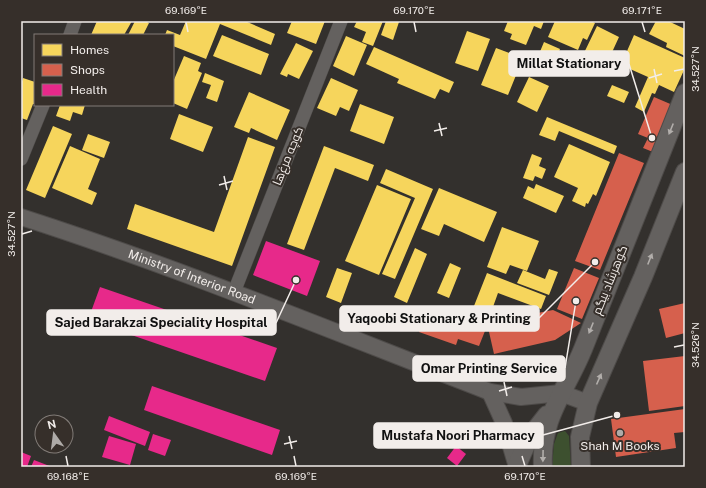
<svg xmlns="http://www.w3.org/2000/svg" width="706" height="488" font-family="'Public Sans',Cairo,sans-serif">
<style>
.green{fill:#3d502f}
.homes{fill:#f6d55c}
.shops{fill:#d6604d}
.health{fill:#e7298a}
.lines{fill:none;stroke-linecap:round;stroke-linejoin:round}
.minor-casing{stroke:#4e4b49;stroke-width:14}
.tertiary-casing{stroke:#4e4b49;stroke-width:18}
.secondary-casing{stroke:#4e4b49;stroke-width:20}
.minor{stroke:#64615f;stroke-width:13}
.tertiary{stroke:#64615f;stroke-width:16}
.secondary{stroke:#64615f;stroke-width:18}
.oneway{fill:#b2aeab}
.ticks{fill:none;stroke:#f2edea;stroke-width:1.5}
.poi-dot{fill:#afaba8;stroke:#362f2a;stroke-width:1.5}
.labels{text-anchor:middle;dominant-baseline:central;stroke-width:4;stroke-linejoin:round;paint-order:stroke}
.street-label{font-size:12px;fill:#f2edea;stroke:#362f2a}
.poi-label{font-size:12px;fill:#f2edea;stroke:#362f2a}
.leader{fill:none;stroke:#f2edea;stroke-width:1.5}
.callout-dot{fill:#f2edea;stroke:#362f2a;stroke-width:1.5}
.callout{fill:#f2edea;stroke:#f2edea;stroke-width:1.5}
.callout-label{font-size:13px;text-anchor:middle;font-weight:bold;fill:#111}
.neatline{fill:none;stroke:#f2edea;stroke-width:1.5}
.ticks-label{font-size:10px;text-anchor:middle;fill:#f2edea}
</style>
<rect width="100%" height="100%" fill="#33302d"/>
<path class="green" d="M565,431L569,436L571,467H552L554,444L558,433Z"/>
<path class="homes" d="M97,21H132L124,35H91Z
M135,21H145L149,23L143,35H128Z
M186,21H245L275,34L271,45L220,24L206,59L173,46V35H165L167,30L180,35Z
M292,21H325L316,44L287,33Z
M357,21H383L373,46L362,42L366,32L354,27Z
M386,21L399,22L393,40L381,35Z
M508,21H544L541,29L534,26L526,45L510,39L512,34L504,31Z
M555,21H591L595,23L587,40L583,38L578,50L548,37Z
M656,21H668L685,29V56L666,47L667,43L649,34Z
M597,26L619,37L608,61L597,55L594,60L583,55Z
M467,31L490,39L478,71L455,63Z
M222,35L269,54L261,75L213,56Z
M634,35L685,58V68L674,92L659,85L655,94L652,93L644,112L635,107L648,77L621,65Z
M346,36L367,45L354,76L333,66Z
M544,42L560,49L551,72L534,66Z
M296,43L313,51L299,79L288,74L287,77L280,74Z
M374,47L454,82L449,93L440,89L435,99L397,83L399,79L366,64Z
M496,48L523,58L508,95L481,85Z
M184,56L201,63L198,71L202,73L187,109L173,103V82Z
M205,73L224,81L217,102L206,98L211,85L202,82Z
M529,77L549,86L537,112L517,102Z
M23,78L35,82V104H33L27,120L21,118V85Z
M331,78L358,90L349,111L340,107L336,116L317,108Z
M612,85L629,92L624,103L607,96Z
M249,92L290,110L277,140L251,128L249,133L234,127Z
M360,104L394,117L384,144L350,131Z
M60,105H85L82,115L73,112L70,121L56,116Z
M179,114L213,127L203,152L170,139Z
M547,117L617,146L614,154L559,131L555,141L539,135Z
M53,126L72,134L45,198L26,190Z
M88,134L110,142L104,158L82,150Z
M248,137L275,147L232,266L127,229L135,204L214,232Z
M569,144L610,162L596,196L593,194L588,204L586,203L585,207L572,201L578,188L554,177Z
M70,146L100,159L88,189L97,193L92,205L52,188Z
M324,146L374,165L368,181L335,168L304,250L287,244Z
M532,154L542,158L539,166L546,169L542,179L535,176L533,181L523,178Z
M386,169L433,189L395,279L382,274L415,198L380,183Z
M536,184L564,196L556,213L523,198L528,186L534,189Z
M377,185L411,199L379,275L345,261Z
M439,188L497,212L484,242L444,224L439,236L421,229Z
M502,227L539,241L527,271L510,265L506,274L487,267Z
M415,248L427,254L407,303L394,297Z
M450,263L461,268L449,298L437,293Z
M337,268L352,273L341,303L326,297Z
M549,269L558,272L549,295L517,283L523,270L545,279Z
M487,273L546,296L541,309L498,293L489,318L472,311Z"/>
<path class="shops" d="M654,97L675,106L653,152L643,148L648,138L638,134Z
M619,153L644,163L600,270L575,261Z
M574,268L599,278L582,319L557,309Z
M685,303V333L666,338L659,309Z
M427,306L487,326L479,346L458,339L456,345L419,332Z
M553,310L581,323L555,340L494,354L487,323Z
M685,356V406L649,411L643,361Z
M685,409V432L674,433L676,448L616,457L611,419Z"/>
<path class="health" d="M266,241L320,261L307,296L253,275Z
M100,287L277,348L265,381L88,320Z
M152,386L280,430L272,455L144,410Z
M109,416L150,432L145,446L104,430Z
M153,434L171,440L165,456L148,450Z
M109,436L136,444L130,465L102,457Z
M456,446L466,454L457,466L447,458Z
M21,452L31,456L27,467H21Z
M34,460L52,467H31Z"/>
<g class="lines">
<g class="minor-casing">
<path id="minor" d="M70,35L75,21
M21,159L43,105
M234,292L341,21"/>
</g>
<g class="tertiary-casing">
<g id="tertiary">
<path id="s1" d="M21,217C180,268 334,332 490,392L521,397L561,393L588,403"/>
<path d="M490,392L504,423L517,467"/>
</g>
</g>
<g class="secondary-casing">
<path id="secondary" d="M517,465L529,438L547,415
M543,467C540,418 566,391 583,349C617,263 651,178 685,93
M581,467L580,437L588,403L643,277L685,172"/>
</g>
<use href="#minor" class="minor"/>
<use href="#tertiary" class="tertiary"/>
<use href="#secondary" class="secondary"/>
</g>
<defs><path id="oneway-solid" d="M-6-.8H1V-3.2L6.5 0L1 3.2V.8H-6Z"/></defs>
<g class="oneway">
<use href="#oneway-solid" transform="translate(671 129) rotate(112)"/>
<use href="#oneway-solid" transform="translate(650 259) rotate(-68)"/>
<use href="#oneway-solid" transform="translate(591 328) rotate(112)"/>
<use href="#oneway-solid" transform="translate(599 379) rotate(-66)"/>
<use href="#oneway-solid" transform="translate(543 456) rotate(91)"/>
</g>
<path class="ticks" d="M186,22L188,32M414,22L416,32M642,22L645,32M654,69L657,83M674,71L684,69M649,78L662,74M439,123L442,136M434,131L447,128M224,176L227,190M219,185L233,181M22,234L32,231M674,347L684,345M504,382L507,396M499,391L512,387M289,436L292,449M284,444L297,441M66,456L68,466M294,456L296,466M522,456L525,466"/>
<circle class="poi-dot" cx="620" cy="433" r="4"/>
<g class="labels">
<g class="street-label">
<text transform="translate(288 156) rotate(-68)">کوچه مرغ‌ها</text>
<text stroke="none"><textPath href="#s1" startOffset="181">Ministry of Interior Road</textPath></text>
<text transform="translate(610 280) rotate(-68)">گوهرشاد بیگم</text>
</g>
<g class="poi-label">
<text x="620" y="446">Shah M Books</text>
</g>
</g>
<path class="leader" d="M652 138L629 64M595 262L539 318M296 280L276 323M576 301L565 368M617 415L543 435"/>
<g class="callout-dot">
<circle cx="652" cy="138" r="4"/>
<circle cx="595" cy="262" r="4"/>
<circle cx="296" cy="280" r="4"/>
<circle cx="576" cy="301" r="4"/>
<circle cx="617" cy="415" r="4"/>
</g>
<g class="callout">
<rect x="509" y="51" width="120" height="25" rx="4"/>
<rect x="340" y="306" width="199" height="25" rx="4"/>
<rect x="47" y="310" width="229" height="25" rx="4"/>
<rect x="413" y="356" width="152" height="25" rx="4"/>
<rect x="374" y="423" width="169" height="25" rx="4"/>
</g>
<g class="callout-label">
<text x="569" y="68">Millat Stationary</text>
<text x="439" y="323">Yaqoobi Stationary &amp; Printing</text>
<text x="161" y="327">Sajed Barakzai Speciality Hospital</text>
<text x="489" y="373">Omar Printing Service</text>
<text x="458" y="440">Mustafa Noori Pharmacy</text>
</g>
<rect width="706" height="488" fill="none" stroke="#362f2a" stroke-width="44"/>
<rect x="34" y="34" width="140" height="72" fill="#362f2a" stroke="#817b77"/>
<rect x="42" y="44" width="20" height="12" fill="#f6d55c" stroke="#817b77"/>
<text x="70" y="54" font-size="12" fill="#f2edea">Homes</text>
<rect x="42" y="64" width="20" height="12" fill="#d6604d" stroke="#817b77"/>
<text x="70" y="74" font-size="12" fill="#f2edea">Shops</text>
<rect x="42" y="84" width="20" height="12" fill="#e7298a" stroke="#817b77"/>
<text x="70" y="94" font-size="12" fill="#f2edea">Health</text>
<g transform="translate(54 434) rotate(346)"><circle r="19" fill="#362f2a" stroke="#817b77"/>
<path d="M0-3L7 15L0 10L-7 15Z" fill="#afaba8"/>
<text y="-6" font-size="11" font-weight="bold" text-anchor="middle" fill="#f2edea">N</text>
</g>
<rect x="22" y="22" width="662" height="444" class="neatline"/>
<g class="ticks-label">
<text x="186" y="14">69.169°E</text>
<text x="414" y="14">69.170°E</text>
<text x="642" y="14">69.171°E</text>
<text transform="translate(695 69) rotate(-90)" y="4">34.527°N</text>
<text transform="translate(11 234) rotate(-90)" y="4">34.527°N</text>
<text transform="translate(695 345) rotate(-90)" y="4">34.526°N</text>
<text x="68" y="480">69.168°E</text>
<text x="296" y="480">69.169°E</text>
<text x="525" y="480">69.170°E</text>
</g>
</svg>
